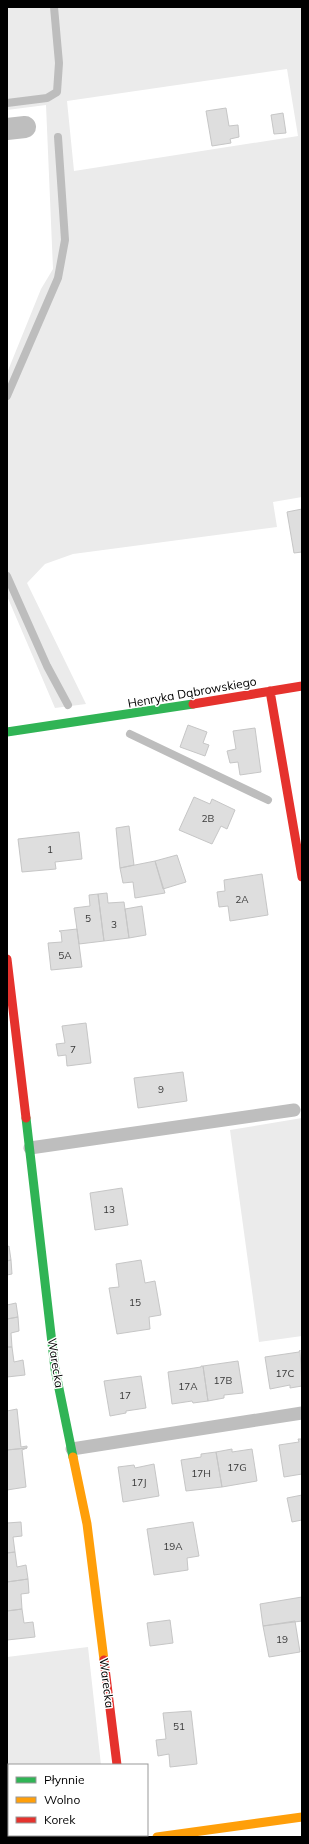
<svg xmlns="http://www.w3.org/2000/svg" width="309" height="1844" font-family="Mulish,sans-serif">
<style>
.green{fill:#ebebeb;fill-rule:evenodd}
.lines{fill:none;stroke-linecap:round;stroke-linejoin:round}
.stream{stroke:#bdbdbd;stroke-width:8}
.building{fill:#dedede;stroke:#c6c6c6}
.lane{stroke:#bebebe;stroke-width:13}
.street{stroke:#bebebe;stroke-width:22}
.fast{stroke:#30b455;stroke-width:9}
.slow{stroke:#ff9f0a;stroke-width:9}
.jam{stroke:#e5322d;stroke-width:9}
.labels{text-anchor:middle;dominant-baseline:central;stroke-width:3;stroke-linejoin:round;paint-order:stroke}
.number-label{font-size:10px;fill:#383838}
.street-label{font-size:12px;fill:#000;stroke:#fff}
</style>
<rect width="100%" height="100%" fill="#fff"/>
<path class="green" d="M7,7H302V497L273,502L277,527L73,554L45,564L27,583L86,704L55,708L7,596V373L41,289L53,269L46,105L7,110ZM287,69L298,136L74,171L67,101Z
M302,1118V1336L259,1342L230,1130Z
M88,1647L101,1765H9V1833H7V1657Z"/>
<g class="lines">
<path class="stream" d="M7,103L47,98L57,92L59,63L54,7
M7,396L58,278L65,240L58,137
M7,576L47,666L68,705
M130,734L268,800"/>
</g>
<path class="building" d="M226,108L229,126L238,125L239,137L230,139L231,143L212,146L206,111Z
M283,113L286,133L274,134L271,115Z
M302,509V552L294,553L287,512Z
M188,725L207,732L203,743L209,745L205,756L180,747Z
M255,728L261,772L240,775L238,762L230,763L227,751L236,749L233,731Z
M194,797L210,804L212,799L235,810L227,829L221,826L212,844L179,830Z
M129,826L134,865L120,868L116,828Z
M79,832L82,859L55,862L56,869L22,872L18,839Z
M177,855L186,882L163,889L155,861Z
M155,861L165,893L135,898L133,882L123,883L120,868Z
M262,874L268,915L230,921L228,906L219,907L217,892L225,891L224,880Z
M107,893L108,903L124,902L129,938L104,941L98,894Z
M98,894L104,941L79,944L74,908L90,906L89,895Z
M142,906L146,935L129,938L125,909Z
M77,929L82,967L51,970L48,943L62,942L61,932L59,931Z
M86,1023L91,1063L67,1066L66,1055L58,1056L56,1044L65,1043L62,1026Z
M183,1072L187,1101L138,1108L134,1078Z
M122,1188L128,1225L95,1230L90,1193Z
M9,1246L11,1260L7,1261V1247Z
M11,1260L12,1274L7,1275V1261Z
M141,1260L145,1283L155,1281L161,1315L149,1317L150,1329L117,1334L109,1288L119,1287L116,1264Z
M16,1303L18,1317L7,1319V1305Z
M18,1317L19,1331L11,1333L12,1347H7V1319Z
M7,1347H12L14,1362L23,1360L25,1375L7,1377Z
M300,1350L302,1386L290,1388V1385L270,1389L265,1357L299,1352Z
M238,1361L243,1393L224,1395V1398L208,1401L203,1366Z
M201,1366H203L208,1401L193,1403L192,1401L172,1404L168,1372L201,1367Z
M141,1376L146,1408L126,1411V1413L110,1416L104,1381Z
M17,1409L21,1447L27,1446V1448L7,1450V1411Z
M298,1439H302V1474L284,1477L279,1445L299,1442Z
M27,1448L22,1450L26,1487L7,1490V1450Z
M232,1449V1452L252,1449L257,1481L222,1487L216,1452Z
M216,1452L222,1487L186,1491L181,1460L201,1457V1454Z
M154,1464L159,1496L123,1502L118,1467L134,1465L135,1468Z
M302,1495V1520L292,1522L287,1498Z
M21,1522L22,1536L13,1537L15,1552L7,1553V1523Z
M193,1522L199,1556L187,1558L188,1570L154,1575L147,1529Z
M15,1552L17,1567L26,1565L28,1579L7,1582V1553Z
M28,1579L29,1593L21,1594L22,1609L7,1611V1582Z
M302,1597V1621L263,1626L260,1604Z
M22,1609L24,1623L33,1622L35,1637L7,1640V1611Z
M170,1620L173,1643L150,1646L147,1623Z
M295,1621L300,1652L269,1657L263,1626Z
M191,1711L197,1764L170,1767L169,1754L158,1756L156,1740L166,1739L163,1713Z"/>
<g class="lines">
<path class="lane" d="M30,1148L294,1110
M72,1449L302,1413"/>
<path class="street" d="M7,129L25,127
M126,1835L127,1837"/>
<path class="fast" d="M7,732L193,704
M26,1118L55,1369L73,1457"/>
<path class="slow" d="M73,1457L87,1524L104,1660
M157,1837L302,1817"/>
<path class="jam" d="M270,691L302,877
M193,704L302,686
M7,959L26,1118
M104,1660L117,1765"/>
</g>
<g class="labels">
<g class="number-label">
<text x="208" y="818">2B</text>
<text x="50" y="849">1</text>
<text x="242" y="899">2A</text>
<text x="88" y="918">5</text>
<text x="114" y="924">3</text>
<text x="65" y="955">5A</text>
<text x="73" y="1049">7</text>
<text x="161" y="1089">9</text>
<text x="109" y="1209">13</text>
<text x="135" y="1302">15</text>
<text x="285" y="1373">17C</text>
<text x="223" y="1380">17B</text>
<text x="188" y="1386">17A</text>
<text x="125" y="1395">17</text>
<text x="237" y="1467">17G</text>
<text x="201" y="1473">17H</text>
<text x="139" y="1482">17J</text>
<text x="173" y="1546">19A</text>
<text x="282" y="1639">19</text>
<text x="179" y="1726">51</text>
</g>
<g class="street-label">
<text transform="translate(192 692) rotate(-10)">Henryka Dąbrowskiego</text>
<text transform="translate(56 1363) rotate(81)">Warecka</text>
<text transform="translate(107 1683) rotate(83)">Warecka</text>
</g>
</g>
<rect width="309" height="1844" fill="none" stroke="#000000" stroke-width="16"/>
<rect x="8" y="1764" width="140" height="72" fill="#ffffff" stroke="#999999"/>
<rect x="16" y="1777" width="20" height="6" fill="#30b455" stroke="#999999"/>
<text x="44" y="1784" font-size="12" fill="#000000">Płynnie</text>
<rect x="16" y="1797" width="20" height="6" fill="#ff9f0a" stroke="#999999"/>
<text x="44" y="1804" font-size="12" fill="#000000">Wolno</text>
<rect x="16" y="1817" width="20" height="6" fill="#e5322d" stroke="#999999"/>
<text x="44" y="1824" font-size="12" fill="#000000">Korek</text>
</svg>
